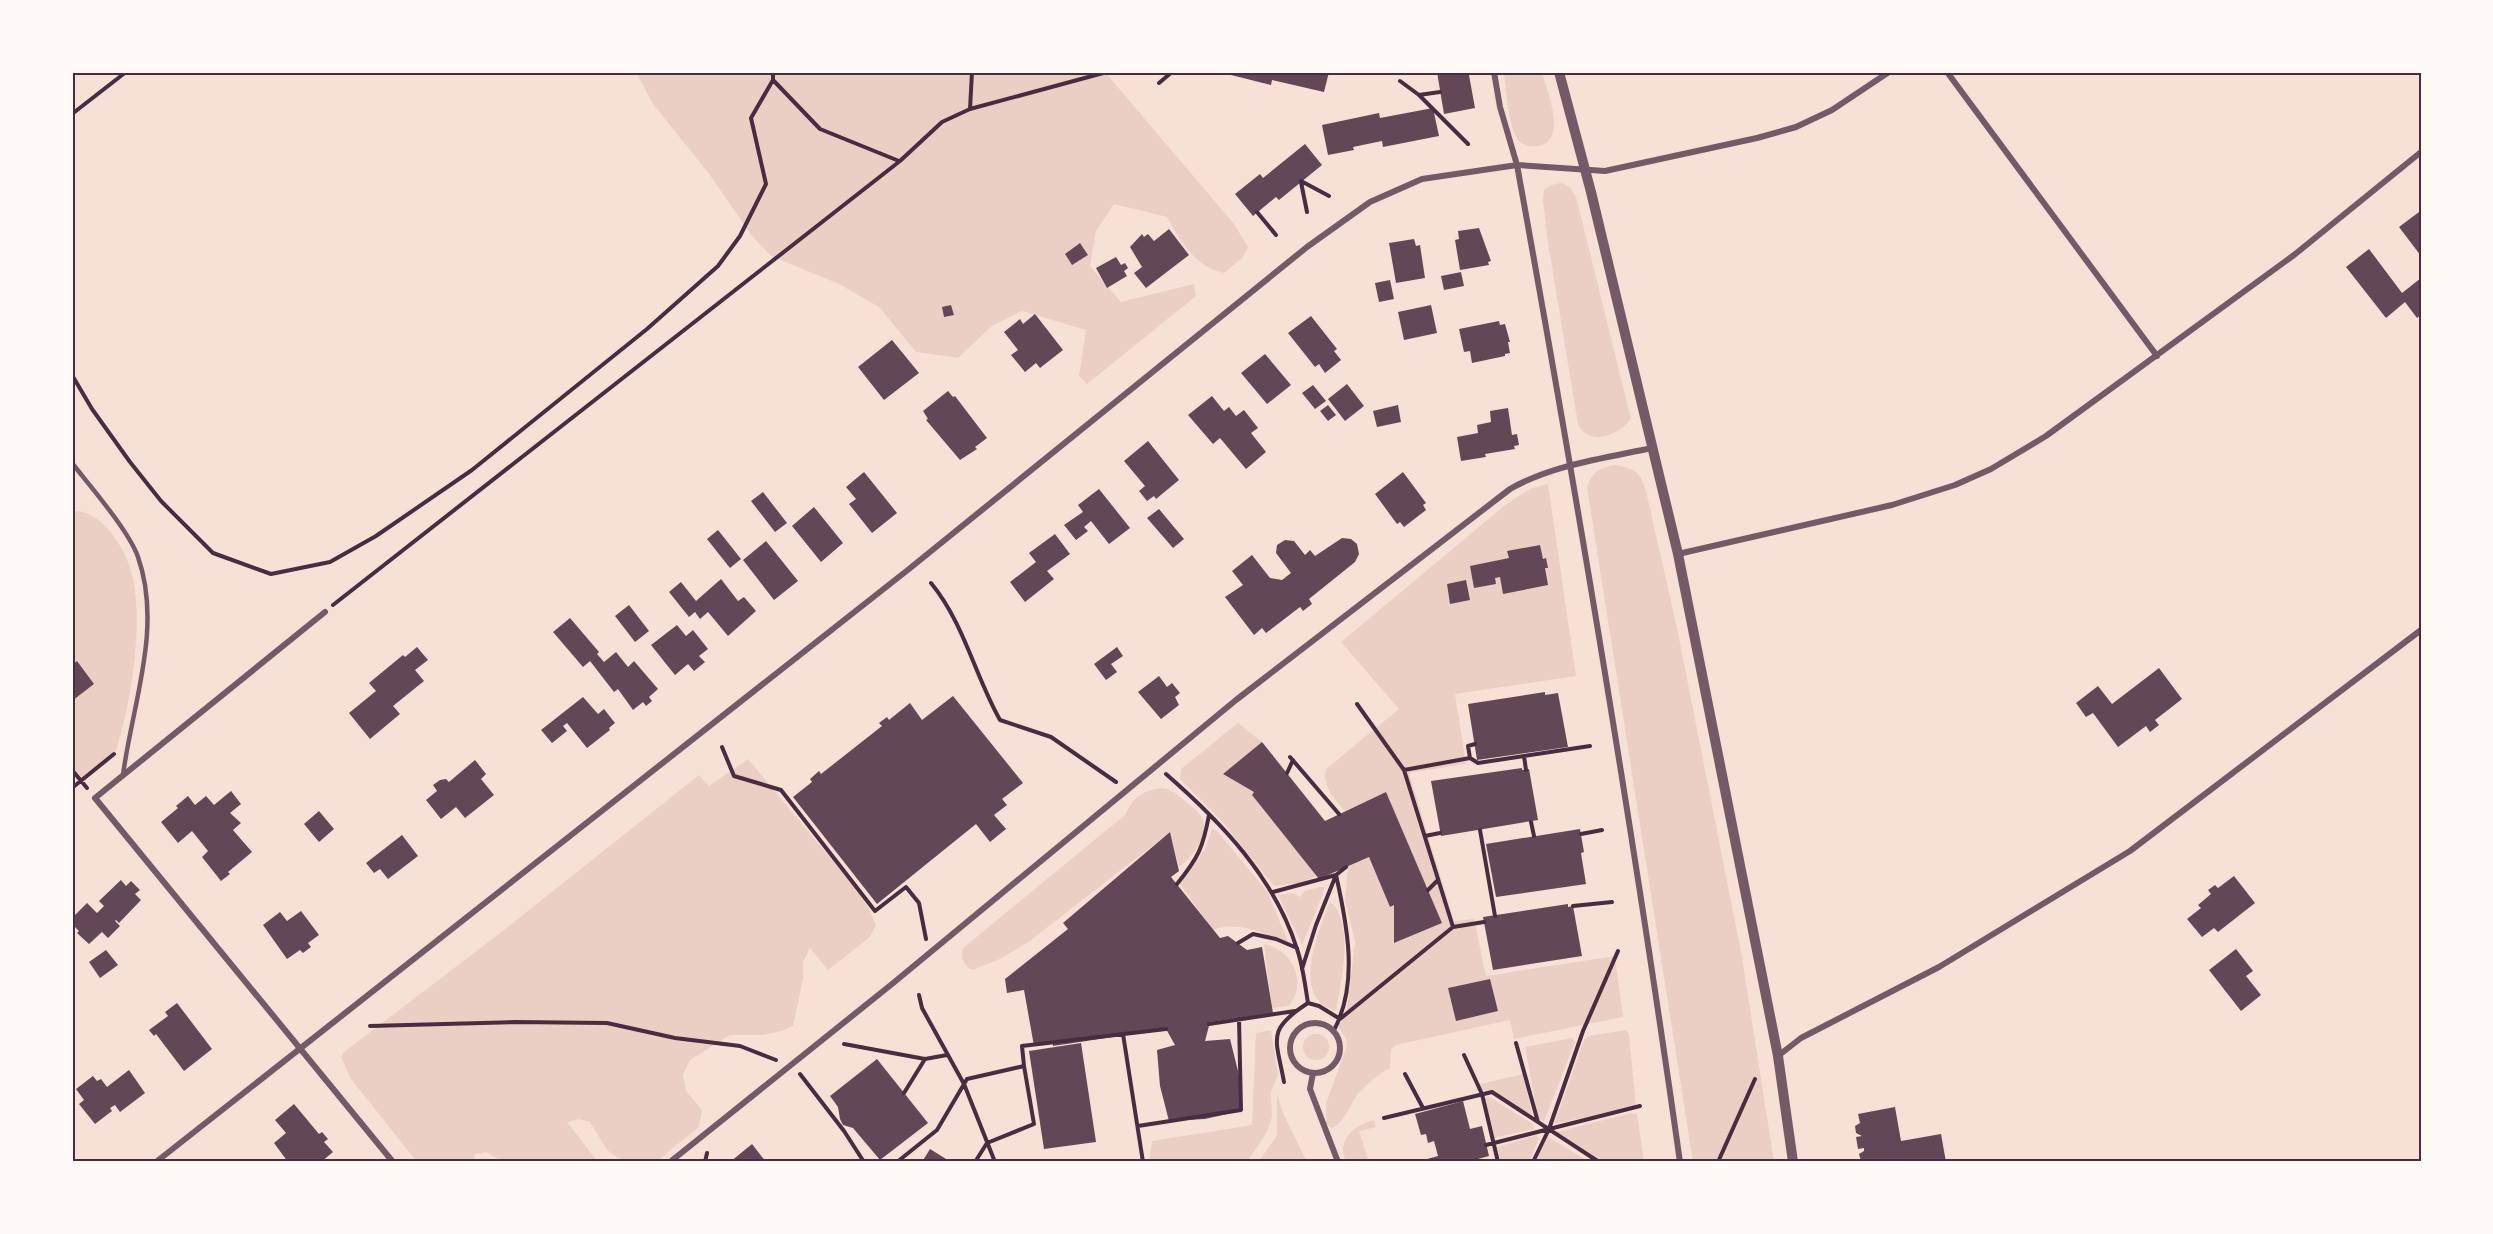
<svg xmlns="http://www.w3.org/2000/svg" width="2493" height="1234" font-family="'DejaVu Sans',sans-serif">
<style>
.green{fill:#ebcfc5}
.building{fill:#644757}
.lines{fill:none;stroke-linecap:round;stroke-linejoin:round}
.path{stroke:#4a2c40;stroke-width:4}
.service{stroke:#755966;stroke-width:4.5}
.minor{stroke:#755966;stroke-width:6}
.tertiary{stroke:#755966;stroke-width:10}
.neatline{fill:none;stroke:#4a2c40;stroke-width:2}
</style>
<rect width="100%" height="100%" fill="#f7e1d7"/>
<path class="green" d="M636,72H1105L1234,224L1248,247L1242,258L1224,273C1194,266 1181,242 1167,217L1114,204L1096,231L1090,266L1121,302L1194,284L1196,296L1087,384L1079,376L1086,330L1022,311L992,326L958,358L916,352L879,307L839,284L771,256L752,236L710,175L653,104Z
M1504,72H1542C1547,91 1568,139 1539,146C1532,147 1523,146 1518,140C1508,127 1506,88 1504,72Z
M1561,183L1570,187L1576,197L1631,418C1620,436 1588,447 1578,424L1548,243L1543,200L1544,190L1551,185Z
M1615,465C1635,469 1640,471 1646,491L1677,628L1742,957L1774,1162H1693L1587,487C1593,471 1599,468 1615,465Z
M1548,484L1576,676L1455,694L1466,764L1409,773L1454,921L1474,919L1486,976L1615,956L1623,1017L1514,1039L1510,1020L1396,1045L1391,1049L1390,1068C1377,1075 1367,1084 1357,1095C1349,1106 1344,1124 1331,1128L1326,1123V1103L1347,1046L1346,1039L1338,1026L1347,1009L1355,942L1345,900L1348,867L1369,857L1390,907L1394,905L1395,943L1442,923L1386,793L1345,811C1334,798 1322,787 1326,769L1399,709L1341,642L1504,506L1530,489Z
M78,511C105,514 128,553 133,578C142,624 133,692 120,736C118,740 118,746 116,750C110,759 89,772 81,779L72,768V701L94,684L77,662L72,665V513Z
M1238,723L1262,742L1223,774L1254,792L1252,795L1317,876L1300,883L1274,886L1221,820L1180,779L1181,769Z
M748,759L851,883L868,907L876,925L870,937L828,970L810,948L803,962V979L793,1026L782,1031L763,1035H730L690,1060L683,1075L686,1091L702,1110L699,1127L656,1162H636L618,1158L607,1150L590,1122L579,1119L567,1122L598,1162H503L486,1152L476,1154L472,1162H417L351,1079L341,1057L344,1052L495,937L699,775L709,786Z
M1162,788C1172,789 1179,795 1186,802C1191,806 1197,810 1200,815C1213,833 1192,857 1179,867L1170,832L1031,940L1000,959L972,970C963,965 960,957 963,948L1126,814C1132,797 1145,790 1162,788Z
M1212,829L1217,831L1267,891L1290,946C1268,934 1238,920 1213,930L1180,884L1205,849Z
M1320,887H1324L1323,894L1302,945L1278,895L1293,893L1300,897L1305,891Z
M1329,903L1333,904C1354,929 1341,982 1336,1011C1289,998 1319,932 1329,903Z
M1264,944C1293,950 1308,982 1289,1006L1272,1008Z
M1271,1030L1278,1075L1271,1092L1272,1117L1267,1132L1247,1162H1149L1152,1141L1252,1125L1256,1033Z
M1626,1030L1629,1035L1636,1106L1554,1124L1584,1040L1589,1036Z
M1303 1047a13 13 0 1 1 26 0a13 13 0 1 1-26 0Z
M1572,1038L1575,1042L1544,1122L1538,1117L1525,1047Z
M1523,1074L1533,1118L1494,1091L1482,1090L1480,1084Z
M1277,1094L1283,1113L1307,1162H1258L1277,1136Z
M1488,1096L1533,1124L1534,1129L1494,1138L1485,1100Z
M1631,1113L1637,1114L1644,1162H1599L1556,1132Z
M1374,1120L1376,1127L1359,1131L1369,1162H1346C1336,1140 1354,1125 1374,1120Z
M1537,1135L1539,1138L1529,1162H1501L1497,1147Z
M1547,1136L1589,1162H1536Z"/>
<path class="building" d="M1219,72H1329L1324,92L1272,80L1271,85Z
M1437,72H1464L1465,75H1469L1475,108L1444,114Z
M1433,108L1439,136L1383,147L1382,141L1353,147L1354,150L1328,155L1322,125L1379,113L1380,118Z
M1305,144L1322,165L1279,200L1276,197L1253,216L1235,194L1260,174L1263,178Z
M2419,212L2421,215V256L2399,227Z
M1479,228L1491,261L1488,262L1489,265L1460,270L1455,240L1459,239L1458,231Z
M1169,229L1189,255L1146,288L1134,273L1142,267L1130,247L1142,234L1144,237L1148,234L1154,241Z
M1414,239L1416,246L1420,245L1425,278L1396,283L1389,243Z
M1080,243L1088,255L1072,265L1065,254Z
M2369,249L2402,293L2421,278V315L2417,318L2405,302L2386,318L2346,267Z
M1116,257L1121,265L1125,263L1128,268L1124,271L1127,276L1107,288L1096,268Z
M1461,272L1464,286L1444,290L1441,276Z
M1390,280L1394,299L1379,302L1375,283Z
M951,305L954,315L944,317L942,307Z
M1431,305L1437,333L1404,340L1398,312Z
M1035,314L1063,350L1040,368L1036,363L1025,372L1011,355L1018,350L1004,332L1020,319L1023,324Z
M1311,316L1337,349L1334,351L1341,360L1325,373L1319,364L1315,367L1288,333Z
M1499,321L1500,325L1505,324L1510,342H1508L1510,353L1505,354V356L1472,363L1470,351L1464,352L1459,329Z
M892,340L919,373L884,400L858,367Z
M1265,354L1291,385L1267,404L1241,373Z
M1347,384L1364,406L1345,421L1328,399Z
M1313,385L1326,401L1315,409L1302,393Z
M948,391L953,397L955,396L987,438L975,447L977,449L960,460L926,420L928,419L923,411Z
M1212,396L1224,411L1229,407L1236,416L1244,410L1258,428L1251,433L1266,452L1246,469L1220,438L1213,444L1188,415Z
M1328,405L1336,415L1328,421L1320,411Z
M1398,405L1401,422L1377,427L1373,411Z
M1508,408L1512,435L1517,434L1519,445L1514,446L1515,449L1485,454L1486,457L1461,461L1457,437L1478,433L1477,425L1491,422L1490,411Z
M1148,441L1179,480L1156,499L1154,496L1147,501L1139,491L1145,486L1124,461Z
M864,472L897,513L872,533L849,504L856,499L846,487Z
M1403,472L1426,503L1423,505L1426,510L1404,527L1400,522L1397,524L1375,494Z
M1099,489L1130,528L1109,544L1091,521L1084,527L1088,531L1076,540L1064,525L1083,512L1078,505Z
M763,492L787,523L775,532L751,501Z
M814,507L843,543L821,562L792,526Z
M1159,509L1184,539L1173,548L1147,518Z
M718,530L741,559L730,568L707,539Z
M1055,534L1070,554L1047,571L1054,579L1025,602L1010,582L1036,562L1029,553Z
M1342,538L1351,539L1357,544L1359,554L1355,562L1309,599L1312,604L1303,611L1300,607L1266,633L1262,628L1254,635L1225,597L1243,585L1232,571L1252,555L1270,578L1282,580L1291,573L1276,553L1277,545L1285,540L1294,541L1305,555L1310,550L1315,556Z
M766,541L798,581L774,600L743,560Z
M1540,545L1543,559L1546,558L1548,568H1545L1548,585L1503,594L1500,577L1495,578L1496,584L1474,588L1470,566L1509,558L1507,551Z
M721,579L738,601L744,597L756,611L728,636L708,612L700,619L695,612L689,617L669,592L681,582L696,601Z
M1466,580L1470,600L1450,604L1447,584Z
M629,605L649,631L635,642L615,616Z
M570,618L599,652L597,654L604,662L616,652L628,667L634,661L658,689L649,697L652,701L646,706L643,702L633,710L618,689L614,692L590,661L583,667L553,632Z
M677,625L686,636L693,630L708,649L699,656L705,662L694,671L688,664L675,675L651,645Z
M417,647L428,660L415,670L424,681L393,706L400,714L370,739L349,713L376,691L369,683L403,655L405,657Z
M1117,647L1123,656L1111,664L1117,672L1106,680L1094,664Z
M77,661L94,684L72,701V665Z
M2159,668L2182,699L2155,720L2159,725L2150,732L2146,726L2118,747L2093,713L2086,717L2076,703L2098,686L2112,704Z
M1159,676L1167,687L1172,683L1180,693L1175,697L1179,705L1161,719L1138,692Z
M1545,692V695L1558,693L1568,747L1477,760L1468,704Z
M953,696L1023,783L1002,799L1007,805L994,815L1006,829L990,842L976,824L877,904L793,797L812,782L810,779L819,771L821,774L882,726L879,723L887,717L889,720L910,703L922,720Z
M583,697L598,714L604,709L615,723L609,728L610,730L587,748L567,723L563,726L567,731L552,743L541,730Z
M1262,742L1325,821L1386,792L1442,923L1394,943V905L1390,907L1369,857L1319,879L1252,795L1254,792L1223,774Z
M475,760L486,774L481,779L494,795L465,818L456,807L441,819L426,800L437,791L433,785L440,780L446,779L449,782Z
M1522,768V770L1529,769L1538,820L1441,836L1431,781Z
M231,791L241,804L230,813L241,823L233,830L252,852L228,872L230,874L221,881L202,857L208,851L192,831L178,843L161,822L178,808L176,806L188,796L195,805L206,796L214,805Z
M319,811L334,829L319,842L304,824Z
M1580,829L1584,852L1581,853L1586,884L1496,897L1486,844Z
M1170,832L1179,871L1171,877L1220,938L1228,936L1247,950L1262,947L1273,1013L1210,1022L1205,1041L1230,1039L1239,1075L1241,1111L1205,1119L1169,1121L1160,1086L1157,1050L1175,1045L1166,1029L1053,1046V1043L1034,1046L1024,990L1007,993L1005,979L1068,929L1063,923Z
M402,835L418,856L388,879L380,869L374,873L366,863Z
M2234,876L2255,903L2218,932L2214,928L2202,937L2187,919L2201,908L2198,905L2211,894L2208,890L2215,885L2218,888Z
M121,880L126,886L131,881L140,890L135,894L141,900L119,923L116,920L115,921L120,926L108,938L102,932L89,944L77,933L79,931L72,924V918L87,903L97,913L104,906L99,901Z
M1568,904V907L1573,906L1582,956L1493,970L1483,917Z
M301,911L319,935L308,943L311,947L303,953L300,950L287,959L263,925L280,912L287,921Z
M2236,949L2253,971L2246,976L2261,995L2241,1011L2209,970Z
M106,950L118,965L100,978L89,962Z
M1490,979L1498,1011L1456,1021L1448,988Z
M177,1003L212,1049L184,1071L156,1034L154,1036L149,1030L168,1016L165,1012Z
M1081,1043L1096,1142L1044,1149L1029,1051Z
M877,1059L928,1123L880,1160L853,1128L843,1125L840,1119L838,1107L830,1096Z
M129,1070L145,1093L120,1112L115,1105L110,1108L112,1111L95,1124L79,1104L84,1100L76,1089L93,1076L97,1081L101,1079L107,1087Z
M1463,1101L1470,1129L1482,1126L1489,1156L1478,1159L1479,1162H1416L1438,1156L1434,1141L1428,1143L1426,1134L1421,1135L1415,1114Z
M294,1104L319,1134L322,1132L328,1139L324,1142L333,1152L321,1162H288L274,1143L286,1133L275,1120Z
M1895,1107L1901,1141L1941,1134L1946,1162L1861,1161L1859,1154L1864,1151V1148L1858,1149L1856,1137L1862,1136L1856,1133L1855,1126L1860,1123L1858,1114Z
M752,1144L766,1162H730Z
M930,1149L951,1162H922Z"/>
<g class="lines">
<path class="path" d="M773,80L820,129L899,161
M1400,81L1419,95
M1159,83L1172,72
M1440,92L1419,95L1468,144
M970,109L972,72
M72,114L126,72
M1301,181L1329,196
M1301,182L1307,212
M1257,212L1276,235
M72,375L92,409L130,462L161,501L213,553L271,574L330,562L376,536L472,470L647,329L718,266L740,236L766,184L751,118L773,80V72
M931,583C964,623 975,676 1000,720L1051,737L1116,782
M333,605L900,161L942,122L970,109L1107,72
M722,747L734,776L781,790L875,911L906,887L919,903L926,939
M1524,756L1526,770
M1290,757L1339,814
M1470,758L1468,746L1475,744
M72,770L87,788
M1404,770L1470,758L1478,763L1590,746
M1287,773L1293,760
M1166,774C1221,822 1275,878 1297,949C1303,966 1305,985 1308,1003C1266,1030 1276,1038 1284,1082
M72,788L114,754
M1531,822L1534,836
M1480,830L1495,916
M1581,834L1602,830
M1425,836L1440,833
M1177,884C1198,858 1203,848 1209,815
M1428,890L1438,880
M1273,892L1336,875C1347,924 1359,983 1334,1030
M1573,906L1612,902
M1453,927L1484,922
M1238,943L1253,934L1276,939L1297,948
M1302,969L1316,925L1336,875L1346,867
M919,995L922,1008L964,1084L995,1162
M1308,1003L1319,1006L1340,1019L1453,927L1404,770L1357,704
M1209,1024L1295,1011
M370,1026L515,1022L607,1023L675,1038L740,1046L776,1060
M1123,1034L1143,1162
M1516,1043L1538,1122
M844,1044L925,1059L947,1055
M1464,1055L1482,1094L1498,1162
M800,1074L844,1131L864,1162
M1405,1074L1423,1108
M904,1093L925,1059
M1384,1118L1492,1092L1599,1162
M1138,1126L1241,1110L1239,1019
M1486,1145L1640,1106
M705,1162L707,1153
M897,1162L937,1130L967,1079L1024,1066L1022,1046L1166,1029
M975,1162L987,1143L1034,1124L1024,1066
M1533,1162L1549,1129L1583,1031L1618,951
M1718,1162L1755,1079"/>
<path class="service" d="M72,463C90,486 129,531 138,557C163,628 132,705 123,775"/>
<path class="minor" d="M1494,72L1500,107L1517,165C1577,496 1633,829 1680,1162
M1947,72L2157,356
M1678,554L1892,505L1955,485L1991,469L2046,436L2294,255L2421,152
M325,612L95,798L393,1162
M1290 1048a25 25 0 1 1 50 0a25 25 0 1 1-50 0Z
M1778,1056L1801,1038L1939,967L2130,851L2421,630
M1313,1073L1310,1089L1338,1162
M156,1162L909,569L1307,247L1370,202L1422,179L1517,165L1605,171L1757,138L1796,127L1832,110L1889,72
M670,1162L892,984L1236,700L1510,489C1552,465 1605,458 1652,448"/>
<path class="tertiary" d="M1559,72L1591,192L1678,554L1778,1056L1793,1162"/>
</g>
<rect width="2493" height="1234" fill="none" stroke="#fffaf5" stroke-width="147"/>
<rect x="74" y="74" width="2346" height="1086" class="neatline"/>
</svg>
